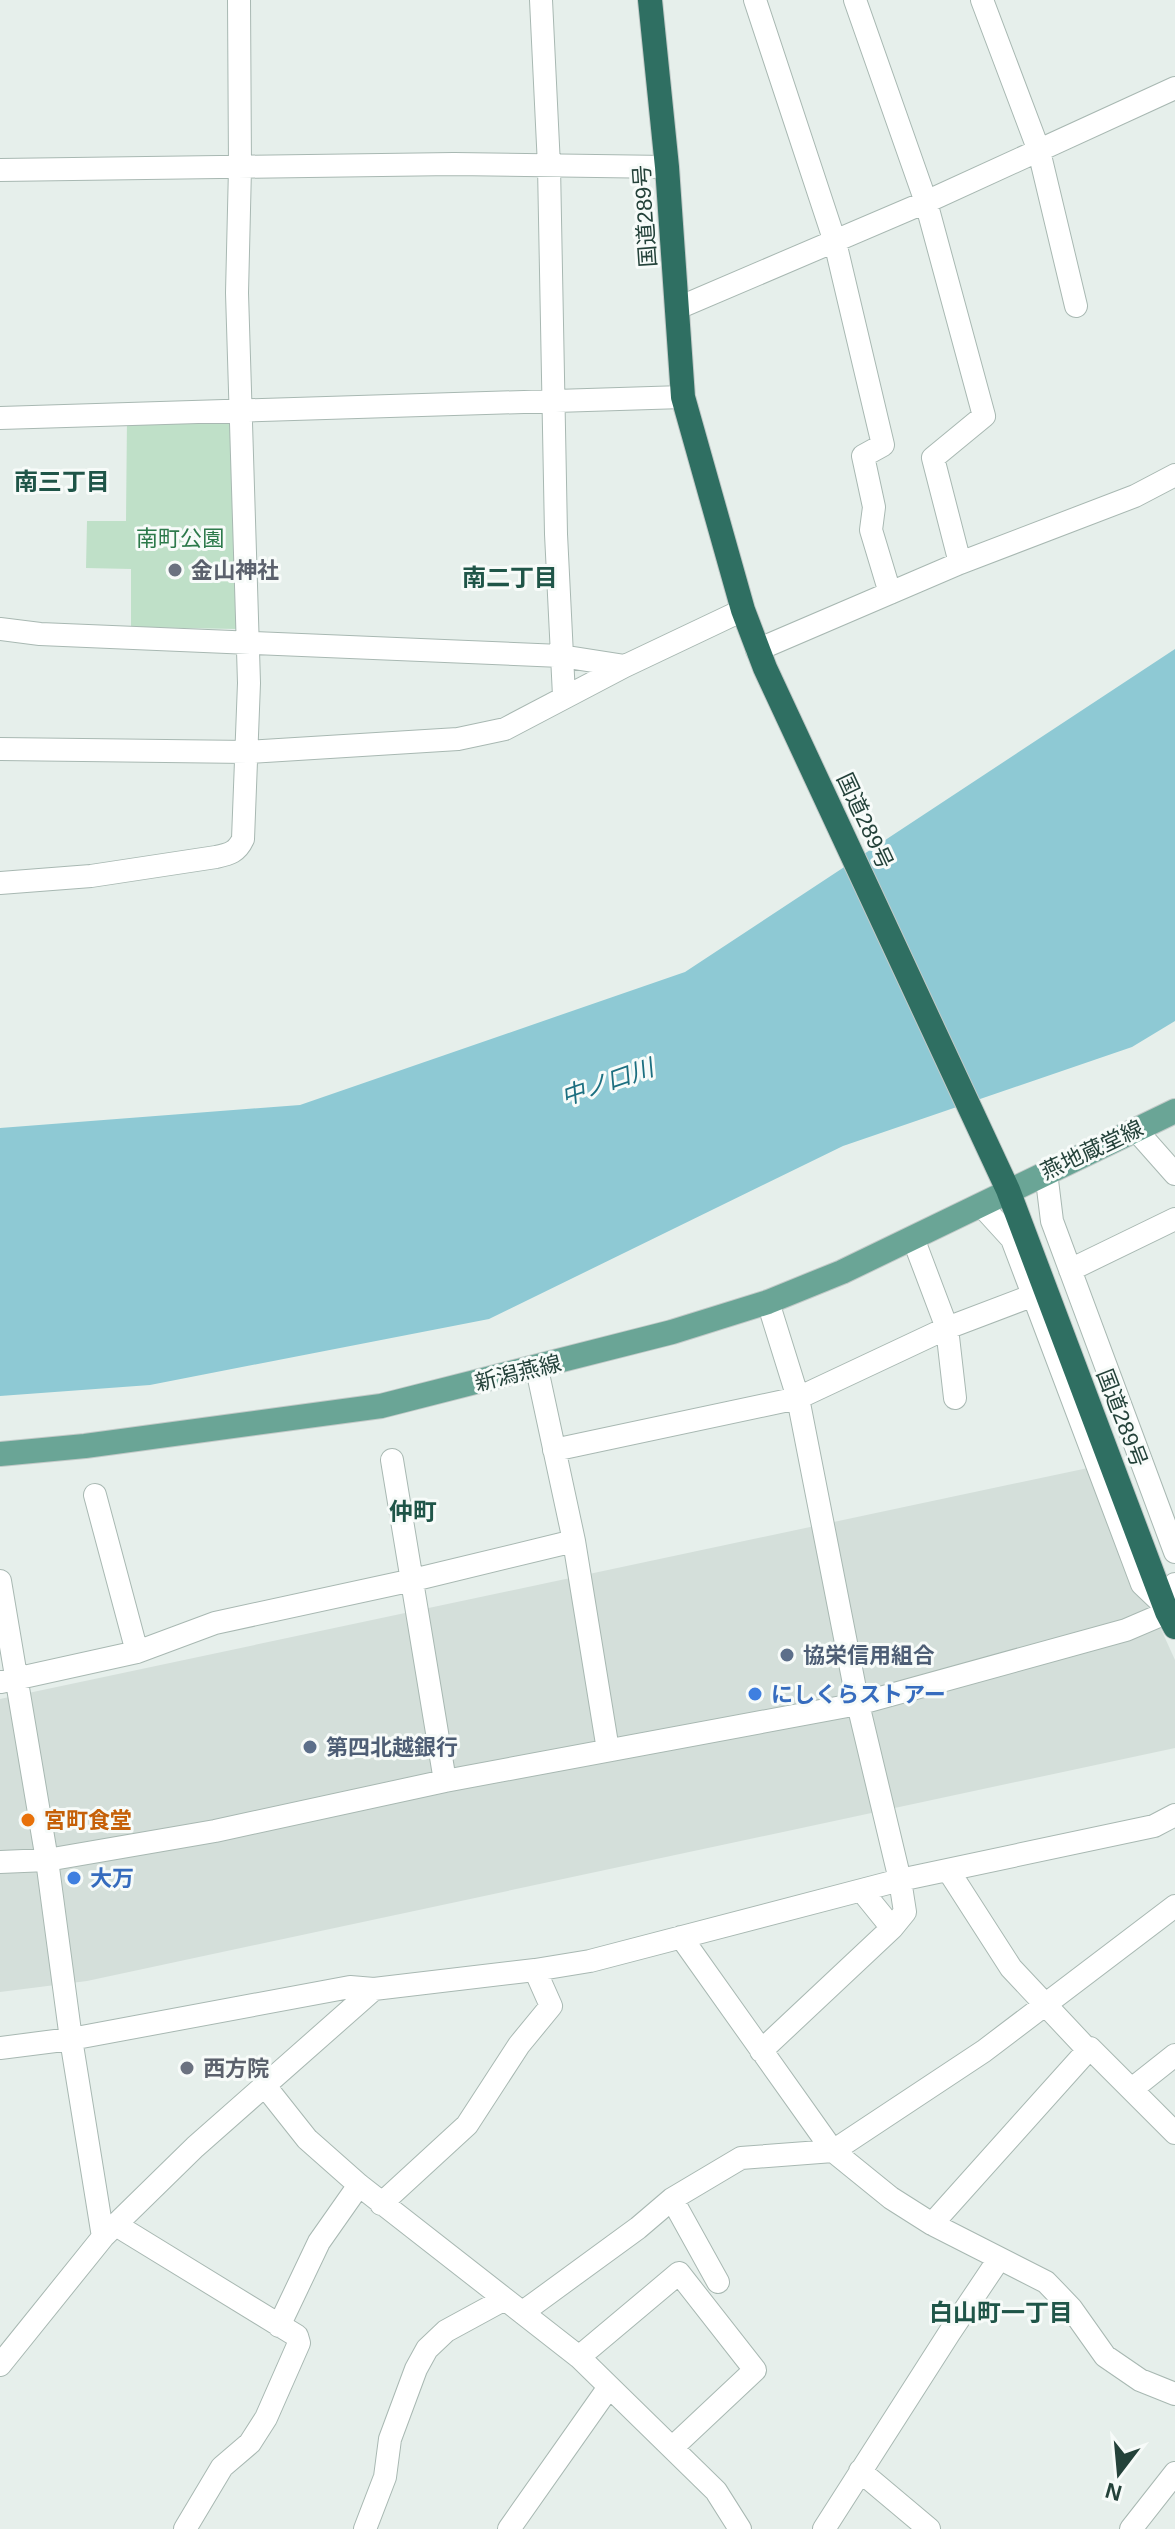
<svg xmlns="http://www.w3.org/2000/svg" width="1175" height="2529" font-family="Arial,'Noto Sans JP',sans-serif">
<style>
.built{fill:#d4dfda}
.green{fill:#bfe0c8}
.water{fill:#8ec9d4}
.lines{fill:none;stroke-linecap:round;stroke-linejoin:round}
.minor-casing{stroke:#a8b8b2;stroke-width:24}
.major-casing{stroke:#c2cac8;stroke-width:26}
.highway-casing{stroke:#c2cac8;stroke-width:26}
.minor{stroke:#fff;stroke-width:22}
.major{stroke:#6aa596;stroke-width:24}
.highway{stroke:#2f6f62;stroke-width:24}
.worship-dot{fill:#6b7280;stroke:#f7fbf9;stroke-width:3}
.service-dot{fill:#5c6f8a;stroke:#f7fbf9;stroke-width:3}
.shop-dot{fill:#3f7fe0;stroke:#f7fbf9;stroke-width:3}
.food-dot{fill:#e8710a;stroke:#f7fbf9;stroke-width:3}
.labels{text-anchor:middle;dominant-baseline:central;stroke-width:6;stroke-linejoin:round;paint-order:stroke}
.street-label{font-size:22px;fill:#24423a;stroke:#f7fbf9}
.park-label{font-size:22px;fill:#2d7a4b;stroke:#f7fbf9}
.worship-label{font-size:22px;font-weight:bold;fill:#5b616d;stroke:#f7fbf9;text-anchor:start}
.service-label{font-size:22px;font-weight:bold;fill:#4e5e75;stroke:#f7fbf9;text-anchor:start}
.shop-label{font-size:22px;font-weight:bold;fill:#366cbe;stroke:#f7fbf9;text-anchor:start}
.food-label{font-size:22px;font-weight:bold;fill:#c56008;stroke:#f7fbf9;text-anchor:start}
.neighbourhood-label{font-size:24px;font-weight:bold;fill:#1f5548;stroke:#f7fbf9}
.water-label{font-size:24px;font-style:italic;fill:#1c6f80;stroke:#f7fbf9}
</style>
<rect width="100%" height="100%" fill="#e6efeb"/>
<path class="built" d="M1088,1468L1175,1660V1748L87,1981L0,1992V1699Z"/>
<path class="green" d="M127,418L236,419L237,629L131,627V569L86,568L87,521H126Z"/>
<path class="water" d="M1175,649V1021L1132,1047L843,1146L489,1319L150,1385L0,1396V1128L300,1105L685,972Z"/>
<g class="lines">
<g class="minor-casing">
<path id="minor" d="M541,0L549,166L556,534L564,696
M755,0L835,242L883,445L863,456L874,507L871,530L890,593
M855,0L926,202L984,416L933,458L960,563
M982,0L1039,151L1076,306
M0,170L454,164L667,167
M678,308L926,202L1175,88
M0,418L683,397
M0,629L40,634L561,656L625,666L743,610
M757,650L960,563L1135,496L1175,475
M0,749L248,752L458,739L505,729L625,666
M0,883L91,876L216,857C230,854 237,852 243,839L249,683L237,293L240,168L239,0
M1136,1130L1175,1174
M1046,1172L1052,1221L1175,1552
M981,1205L1012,1239L1142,1584L1164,1605L1175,1584
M913,1238L947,1328L955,1398
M1070,1270L1175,1219
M768,1302L798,1398L858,1704L900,1880L905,1912L892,1928
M537,1369L574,1541L608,1750
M554,1450L798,1398L947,1328L1034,1295
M392,1460L445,1781
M95,1495L137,1652
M0,1581L47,1860L71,2039L103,2237
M1,1682L137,1652L215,1623L413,1580L574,1541
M0,1862L47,1860L215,1831L445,1781L858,1704L1126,1630L1175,1609
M948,1870L1011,1968L1088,2050L1090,2048L1175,2133
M681,1937L833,2151L891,2198L932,2224L1046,2282L1071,2308L1105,2356L1140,2380L1175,2394
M0,2048L71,2039L350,1987L374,1989
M761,2051L892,1928L862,1891
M265,2086L307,2139L359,2185L579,2357L716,2491L740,2529
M1132,2089L1175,2055
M672,2199L718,2282
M381,2204L467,2125L519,2045L551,2006L535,1970
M932,2224L1088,2050
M116,2225L297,2336L299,2343L266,2418L250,2443L222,2467L185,2529
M523,2312L638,2228L672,2199L741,2158L833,2151L984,2051L1175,1906
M279,2326L319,2242L359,2185
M579,2357L679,2273L755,2370L673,2447
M0,2365L103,2237L195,2147L374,1989L535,1970L590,1961L900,1880L1154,1826L1175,1815
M860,2471L929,2529
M365,2529L385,2477L390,2439L416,2369L427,2349L446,2331L503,2300
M509,2529L609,2387
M824,2529L950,2332L999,2259
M1131,2529L1175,2473"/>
</g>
<g class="major-casing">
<path id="major" d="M0,1454L85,1446L381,1406L672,1332L768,1302L842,1272L1175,1111"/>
</g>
<g class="highway-casing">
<path id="highway" d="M650,0L667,167L683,397L743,610L765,668L1008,1190L1167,1612L1175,1627"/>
</g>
<use href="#minor" class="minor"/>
<use href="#major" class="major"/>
<use href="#highway" class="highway"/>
</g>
<g class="worship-dot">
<circle cx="175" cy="570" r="8"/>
<circle cx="187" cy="2068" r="8"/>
</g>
<g class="service-dot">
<circle cx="787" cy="1655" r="8"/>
<circle cx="310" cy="1747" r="8"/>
</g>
<g class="shop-dot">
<circle cx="755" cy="1694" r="8"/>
<circle cx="74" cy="1878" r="8"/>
</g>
<circle class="food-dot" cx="28" cy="1820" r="8"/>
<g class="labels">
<g class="street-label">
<text transform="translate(645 216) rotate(-94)">国道289号</text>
<text transform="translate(865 821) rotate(65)">国道289号</text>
<text transform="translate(1092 1150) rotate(-25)">燕地蔵堂線</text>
<text transform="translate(518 1373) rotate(-14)">新潟燕線</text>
<text transform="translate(1122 1418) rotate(69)">国道289号</text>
</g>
<g class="park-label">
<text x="180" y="538">南町公園</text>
</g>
<g class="worship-label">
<text x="191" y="570">金山神社</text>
<text x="203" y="2068">西方院</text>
</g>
<g class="service-label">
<text x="803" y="1655">協栄信用組合</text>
<text x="326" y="1747">第四北越銀行</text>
</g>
<g class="shop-label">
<text x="771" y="1694">にしくらストアー</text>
<text x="90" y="1878">大万</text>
</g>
<g class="food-label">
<text x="44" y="1820">宮町食堂</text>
</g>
<g class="neighbourhood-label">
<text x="62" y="481">南三丁目</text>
<text x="510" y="577">南二丁目</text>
<text x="413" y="1511">仲町</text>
<text x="1001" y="2312">白山町一丁目</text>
</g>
<g class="water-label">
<text transform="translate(607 1082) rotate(-19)">中ノ口川</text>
</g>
</g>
<g transform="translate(1119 2473) rotate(196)" stroke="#f7fbf9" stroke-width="6" paint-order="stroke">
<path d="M0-6L14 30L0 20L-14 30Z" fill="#24423a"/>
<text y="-12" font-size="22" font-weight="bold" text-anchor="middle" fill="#24423a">N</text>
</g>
</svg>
